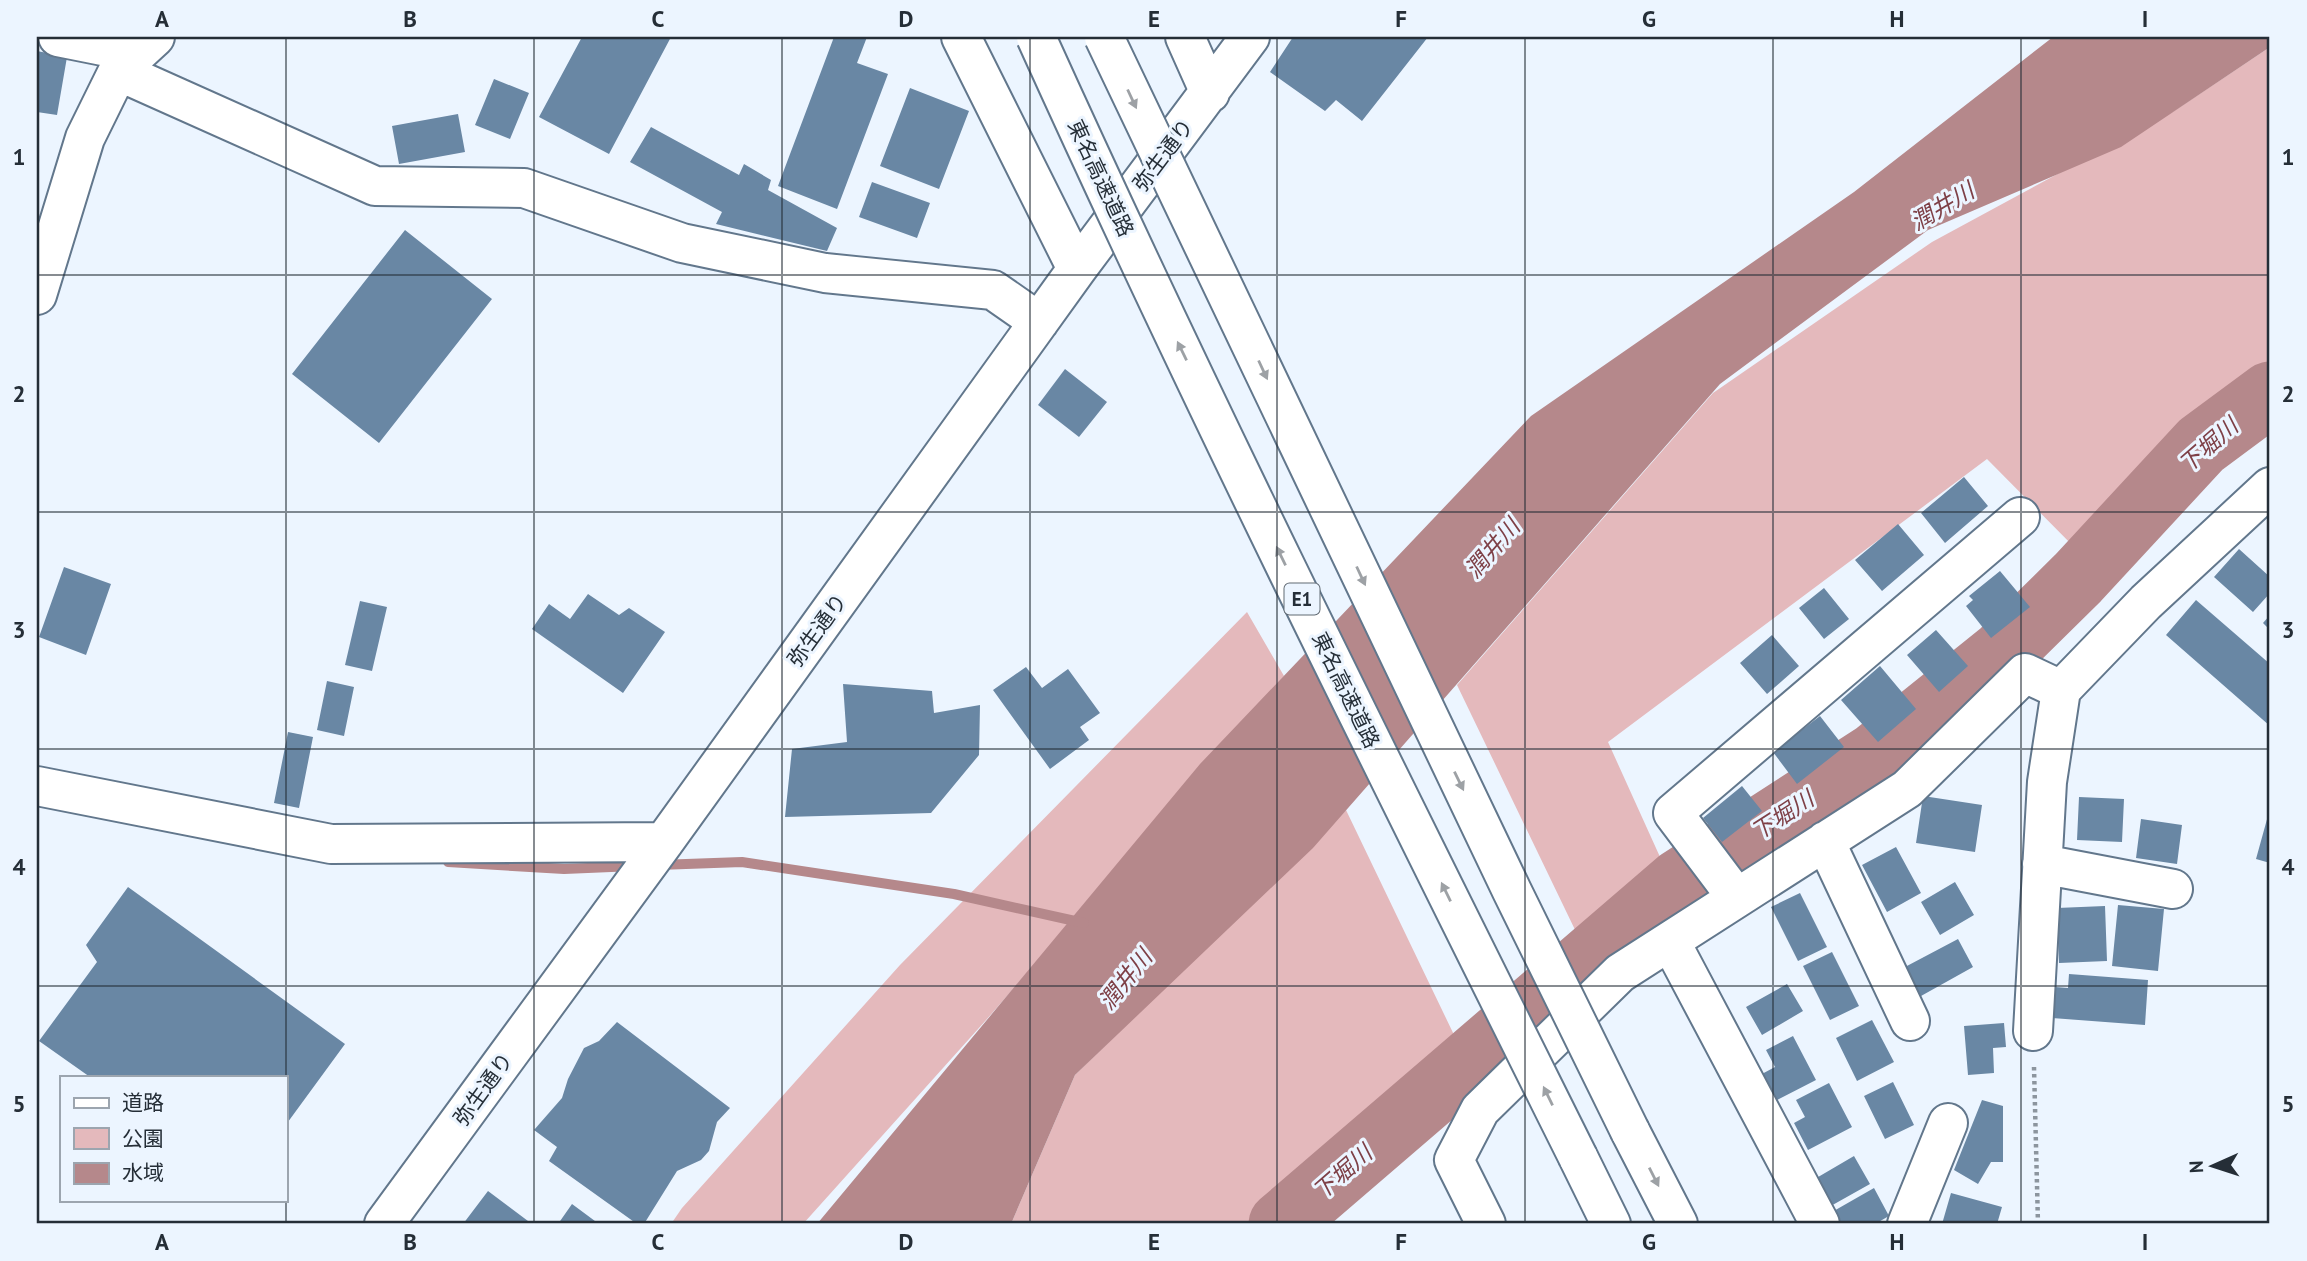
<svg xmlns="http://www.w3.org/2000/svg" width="2307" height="1261" font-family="'PT Sans','Noto Sans JP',sans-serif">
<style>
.green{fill:#e4b9bc}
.water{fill:#b5888b}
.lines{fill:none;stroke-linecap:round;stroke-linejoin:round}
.stream{stroke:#b5888b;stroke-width:10}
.river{stroke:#b5888b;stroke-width:65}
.building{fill:#6987a4}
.minor-casing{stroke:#62778c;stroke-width:42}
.highway-casing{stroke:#62778c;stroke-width:42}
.path{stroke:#8c959e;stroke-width:4.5;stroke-dasharray:3.5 3.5;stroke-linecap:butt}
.minor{stroke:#fff;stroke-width:38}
.highway{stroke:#fff;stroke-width:38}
.highway-bridge-casing{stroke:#62778c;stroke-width:42;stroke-linecap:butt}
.highway-bridge{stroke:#fff;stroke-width:38}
.oneway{fill:#9da1a5}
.grid{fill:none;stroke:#252e37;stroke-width:2;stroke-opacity:0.55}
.labels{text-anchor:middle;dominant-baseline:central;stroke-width:6;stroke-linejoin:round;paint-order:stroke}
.shield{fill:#ecf5ff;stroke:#616a73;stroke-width:2}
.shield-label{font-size:19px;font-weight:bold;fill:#252e37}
.street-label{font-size:21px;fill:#252e37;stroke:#ecf5ff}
.water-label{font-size:23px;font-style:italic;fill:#7e4047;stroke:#ecf5ff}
.neatline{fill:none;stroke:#252e37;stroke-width:2.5}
.grid-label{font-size:23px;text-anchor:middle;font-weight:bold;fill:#252e37}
</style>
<rect width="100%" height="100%" fill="#ecf5ff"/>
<path class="green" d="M2270,47V373L2203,418L2083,556L1987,459L1608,742L1665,868L1578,936L1457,685L1713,393L1932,242L2174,111Z
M1247,612L1284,676L987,1019L803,1224H671L682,1208L900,965Z
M1346,810L1468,1064L1261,1224H1011L1075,1075Z"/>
<path class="water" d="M2053,37H2270V47L2121,147L1928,230L1720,384L1313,848L1075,1075L1011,1224H817L1200,764L1531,416L1854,192Z"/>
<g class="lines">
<path class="stream" d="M448,862L564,869L635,866
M658,865L742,862L954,894L1084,923"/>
<path class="river" d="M1281,1224L1680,881L1875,755L2003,652L2078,578L2201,445L2270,394"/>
</g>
<path class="building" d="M582,37H671L609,154L539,117Z
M834,37H867L857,63L888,74L837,209L778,186Z
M1293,37L1305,39L1307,37H1428L1362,121L1336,100L1325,111L1270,72Z
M37,51L67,57L57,115L37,112Z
M494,79L529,93L510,139L475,125Z
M910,88L969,111L939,189L880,166Z
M458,114L465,152L399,164L392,126Z
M651,127L739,175L744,164L771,180L768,190L837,228L827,251L716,224L722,212L630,162Z
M872,182L930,203L917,238L859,217Z
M405,230L492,299L379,443L292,374Z
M1065,369L1107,402L1079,437L1038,405Z
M1964,477L1988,506L1945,543L1921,513Z
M1898,524L1924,555L1882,591L1855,560Z
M2239,549L2270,577V593L2253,612L2214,577Z
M64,567L111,584L86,655L39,637Z
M2000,571L2030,607L1991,638L1966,606L1973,600L1969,596Z
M1824,588L1849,619L1824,639L1799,608Z
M588,594L619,615L629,608L665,632L623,693L532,629L549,604L570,619Z
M2196,600L2270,664V726L2166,635Z
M360,601L387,607L372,671L345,665Z
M2270,615V630L2263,623Z
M1936,630L1968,666L1939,692L1907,655Z
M1772,635L1799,666L1767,694L1740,663Z
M1880,666L1916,709L1878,742L1841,700Z
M1026,667L1042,688L1068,669L1100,713L1080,727L1089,740L1050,769L993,690Z
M327,681L354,687L344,736L317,730Z
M843,684L932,691L934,713L980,705L979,755L931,813L785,817L792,749L847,742Z
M1820,716L1844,747L1797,784L1773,752Z
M288,732L313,737L299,808L274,803Z
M1742,786L1762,811L1722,842L1703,818Z
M1923,796L1982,805L1975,852L1916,843Z
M2079,797L2124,799L2122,842L2077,840Z
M2269,812H2270V863L2256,859Z
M2141,819L2182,825L2177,864L2136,858Z
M1896,847L1921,893L1887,912L1862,865Z
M1955,882L1974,915L1940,935L1921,902Z
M128,887L345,1044L285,1126V1077H90L39,1041L97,962L86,945Z
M1800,893L1827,947L1798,961L1771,907Z
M2118,905L2164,909L2158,971L2112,966Z
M2105,906L2107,961L2059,963L2057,908Z
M1958,939L1973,967L1921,996L1905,967Z
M1832,952L1859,1006L1830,1020L1803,966Z
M2069,974L2148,980L2145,1025L2052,1018L2055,987L2068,988Z
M1787,984L1803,1011L1762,1035L1746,1007Z
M1872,1020L1894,1062L1857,1081L1836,1038Z
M617,1022L730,1108L717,1122L709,1151L701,1160L677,1171L644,1224H637L549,1161L557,1147L534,1130L562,1098L568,1079L584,1048L599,1041Z
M2004,1023L2006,1047L1993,1048L1994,1073L1968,1075L1964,1026Z
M1793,1036L1816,1080L1773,1102L1760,1075L1775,1067L1766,1050Z
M1893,1082L1914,1125L1885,1139L1864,1096Z
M1829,1083L1852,1127L1808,1150L1794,1123L1805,1117L1796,1100Z
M1982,1100L2003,1106V1162H1991L1978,1184L1954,1170Z
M1854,1156L1870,1184L1829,1207L1813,1180Z
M1874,1188L1889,1216L1875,1224H1840L1832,1212Z
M488,1191L532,1224H463Z
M1951,1193L2002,1207L1997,1224H1942Z
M572,1204L599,1224H558Z"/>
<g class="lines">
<g class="minor-casing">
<path id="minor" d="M58,37L138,53
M961,37L1077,269
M1185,37L1210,93
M118,71L375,186L524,188L682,243L825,273L993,290L1039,322
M37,295L85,138L118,71L155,37
M37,786L331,844L664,842
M1825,841L1910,1021
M2042,864L2173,889
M1737,898L1673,813L2020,517
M1670,941L1820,1224
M2033,1031L2047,782L2061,690L2146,602L2270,487
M384,1224L664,842L1077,269L1250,37
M1486,1224L1454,1160L1480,1110L1620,973L1907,789L2025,673L2061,690
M1907,1224L1948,1123"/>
</g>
<g class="highway-casing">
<path id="highway" d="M1630,1131L1678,1224
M1578,1157L1611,1224"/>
</g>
<path class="path" d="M2034,1067L2038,1224"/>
<use href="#minor" class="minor"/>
<use href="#highway" class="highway"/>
<g class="highway-bridge-casing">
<path id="highway-bridge" d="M1036,37C1207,415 1393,786 1578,1157
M1104,37L1512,891L1630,1131"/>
</g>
<use href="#highway-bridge" class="highway-bridge"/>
</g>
<defs><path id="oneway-solid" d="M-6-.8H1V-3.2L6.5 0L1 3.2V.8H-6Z" transform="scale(1.75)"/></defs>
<g class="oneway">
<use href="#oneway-solid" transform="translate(1132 99) rotate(65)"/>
<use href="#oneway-solid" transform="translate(1182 351) rotate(-116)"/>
<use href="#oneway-solid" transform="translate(1263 370) rotate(65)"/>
<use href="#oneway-solid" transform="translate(1281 556) rotate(-116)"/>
<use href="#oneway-solid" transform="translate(1361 576) rotate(65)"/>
<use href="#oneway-solid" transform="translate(1459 781) rotate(64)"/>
<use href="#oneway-solid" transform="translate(1446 892) rotate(-116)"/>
<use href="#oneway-solid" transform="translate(1548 1096) rotate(-116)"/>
<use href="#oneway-solid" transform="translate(1654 1177) rotate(63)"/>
</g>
<path class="grid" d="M286,37V1224M534,37V1224M782,37V1224M1030,37V1224M1277,37V1224M1525,37V1224M1773,37V1224M2021,37V1224M37,275H2270M37,512H2270M37,749H2270M37,986H2270"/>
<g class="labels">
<rect class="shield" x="1284.5" y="583.5" width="35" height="31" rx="5"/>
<g class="shield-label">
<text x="1302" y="599">E1</text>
</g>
<g class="street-label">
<text transform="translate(1163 155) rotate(-53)">弥生通り</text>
<text transform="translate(1101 178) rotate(65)">東名高速道路</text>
<text transform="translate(817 630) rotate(-54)">弥生通り</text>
<text transform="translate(1346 690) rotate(64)">東名高速道路</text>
<text transform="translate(483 1089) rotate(-54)">弥生通り</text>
</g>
<g class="water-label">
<text transform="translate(1942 206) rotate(-31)">潤井川</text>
<text transform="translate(2208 445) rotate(-41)">下堀川</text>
<text transform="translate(1492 548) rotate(-49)">潤井川</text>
<text transform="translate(1782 815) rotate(-33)">下堀川</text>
<text transform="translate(1125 979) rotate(-51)">潤井川</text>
<text transform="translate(1342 1172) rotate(-41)">下堀川</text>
</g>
</g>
<rect width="2307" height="1261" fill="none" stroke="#ecf5ff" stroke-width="77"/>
<rect x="60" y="1076" width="228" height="126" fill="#ecf5ff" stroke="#9ca5af" stroke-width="2"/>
<rect x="74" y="1098" width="35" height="10" fill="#ffffff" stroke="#9ca5af" stroke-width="2"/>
<text x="122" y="1110" font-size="21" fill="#252e37">道路</text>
<rect x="74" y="1128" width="35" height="21" fill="#e4b9bc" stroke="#9ca5af" stroke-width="2"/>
<text x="122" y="1146" font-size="21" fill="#252e37">公園</text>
<rect x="74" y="1163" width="35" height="21" fill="#b5888b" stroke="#9ca5af" stroke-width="2"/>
<text x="122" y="1180" font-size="21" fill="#252e37">水域</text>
<g transform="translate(2213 1166) rotate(267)" stroke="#ecf5ff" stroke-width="5" paint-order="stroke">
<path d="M0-5L12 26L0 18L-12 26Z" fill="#252e37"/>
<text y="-10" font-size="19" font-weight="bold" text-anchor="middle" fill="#252e37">N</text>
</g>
<rect x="38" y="38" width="2230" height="1184" class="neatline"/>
<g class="grid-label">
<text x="162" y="27">A</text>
<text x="410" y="27">B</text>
<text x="658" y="27">C</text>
<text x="906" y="27">D</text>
<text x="1154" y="27">E</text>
<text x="1401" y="27">F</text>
<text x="1649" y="27">G</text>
<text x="1897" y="27">H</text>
<text x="2145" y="27">I</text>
<text x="19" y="165">1</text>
<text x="2288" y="165">1</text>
<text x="19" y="402">2</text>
<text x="2288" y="402">2</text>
<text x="19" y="638">3</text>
<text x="2288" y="638">3</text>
<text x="19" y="875">4</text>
<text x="2288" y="875">4</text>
<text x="19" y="1112">5</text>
<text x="2288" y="1112">5</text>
<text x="162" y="1250">A</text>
<text x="410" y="1250">B</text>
<text x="658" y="1250">C</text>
<text x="906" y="1250">D</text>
<text x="1154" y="1250">E</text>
<text x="1401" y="1250">F</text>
<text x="1649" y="1250">G</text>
<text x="1897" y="1250">H</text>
<text x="2145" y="1250">I</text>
</g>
</svg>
